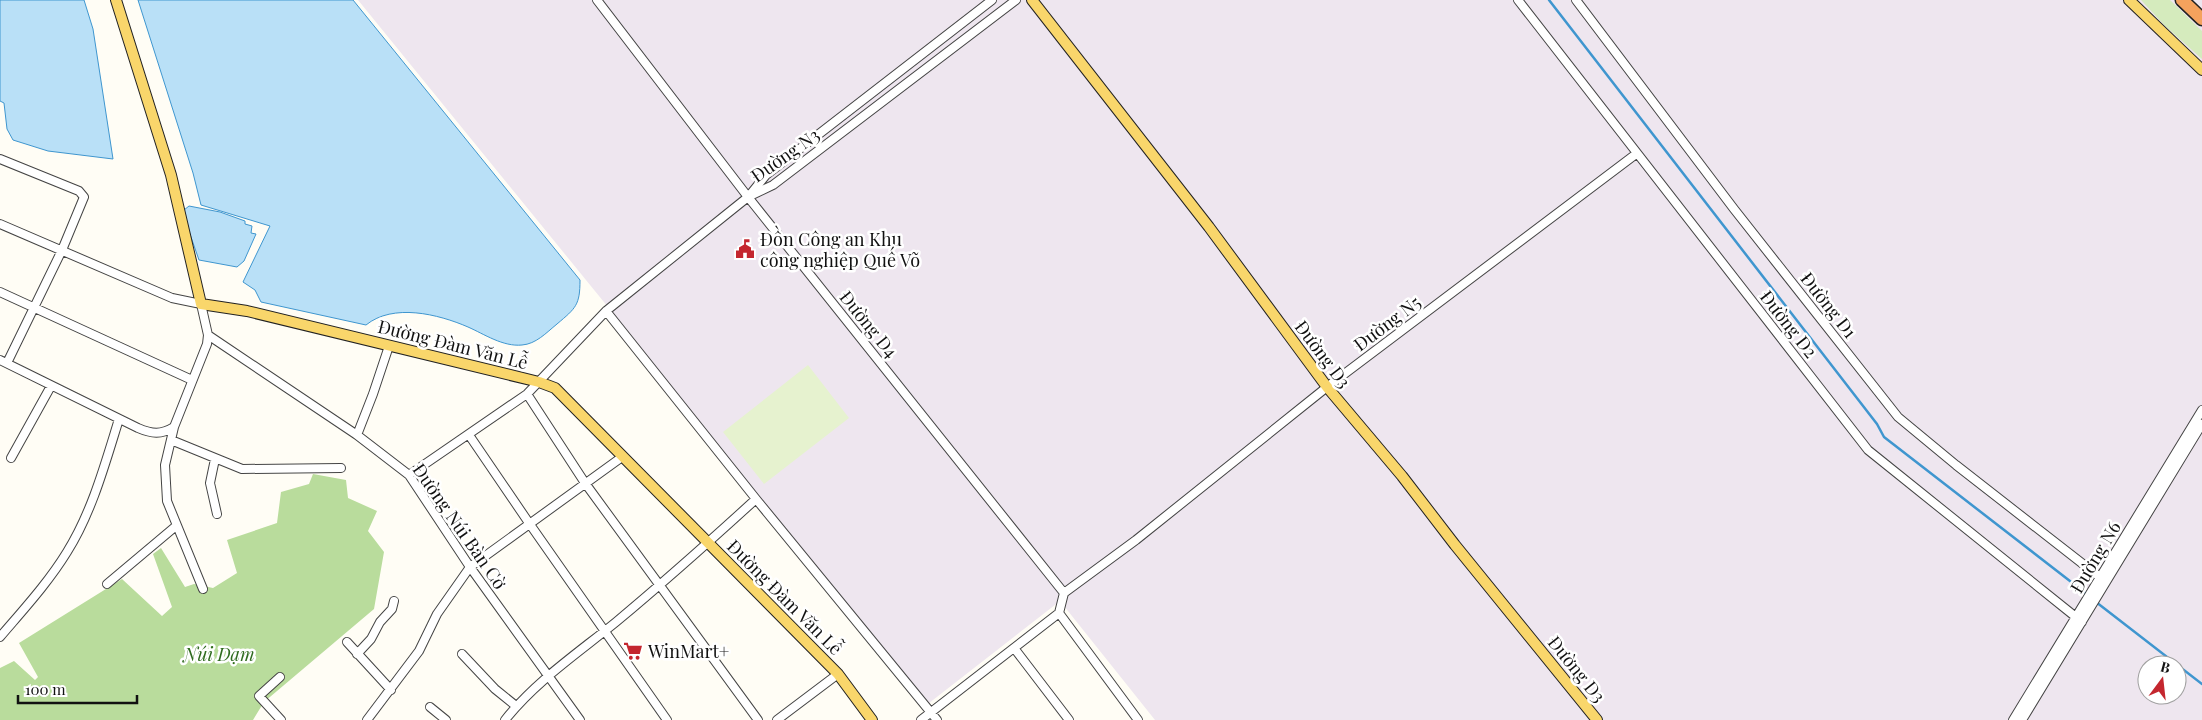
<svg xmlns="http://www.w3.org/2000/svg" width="2202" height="720" font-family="'Playfair Display',serif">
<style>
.industrial{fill:#eee6ef;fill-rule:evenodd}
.green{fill:#d5ebbd}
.forest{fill:#b9dc9c}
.pitch{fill:#e6f2cf}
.water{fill:#b9e0f7;stroke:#3f96cf}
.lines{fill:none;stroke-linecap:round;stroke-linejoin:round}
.stream{stroke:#3f96cf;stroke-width:2.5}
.minor-casing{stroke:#444;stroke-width:10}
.major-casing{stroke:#222;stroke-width:12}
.highway-casing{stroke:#222;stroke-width:15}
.minor{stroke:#fff;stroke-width:8}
.major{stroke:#f9d66b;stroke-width:10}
.highway{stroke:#f5a25d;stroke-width:12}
.labels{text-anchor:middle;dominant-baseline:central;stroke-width:5;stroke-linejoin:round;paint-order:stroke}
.street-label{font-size:18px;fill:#111;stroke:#fff}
.poi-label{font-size:18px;fill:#111;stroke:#fff;text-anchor:start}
.park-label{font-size:18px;font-style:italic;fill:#2f6b1f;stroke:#fff}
</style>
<rect width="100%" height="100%" fill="#fffdf5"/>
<path class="industrial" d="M358,0H2202V720H1155L1060,601L924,707L621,323ZM2147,665H2177V695H2147Z"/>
<path class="green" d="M2141,0H2170L2202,31V59L2165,26Z"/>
<path class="forest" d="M313,474L346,480L348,498L377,511L368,531L384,552L374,609L264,702L253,720H0V668L14,661L35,680L38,677L19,643L122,579L162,616L172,607L153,554L161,548L185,587L194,584L213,588L237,573L227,540L277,523L281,492L309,484Z"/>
<path class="pitch" d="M808,365L849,418L764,484L723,432Z"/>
<path class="water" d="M0,0H84L93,29L113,159L48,151L13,140L7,129L4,103L0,101Z
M138,0H353L580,280C580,305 576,308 557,324C546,333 536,344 522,345C503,347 484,334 468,327C438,314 393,303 366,325L261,302L255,290L243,282L270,226L201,205L193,173Z
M189,206L220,212L245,221V224L252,226L251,233L256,234L244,261L237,267L199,260L184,217V210Z"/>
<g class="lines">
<path class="stream" d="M1549,0L1877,424L1884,437L2088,595
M2096,602L2202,684"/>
<g class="minor-casing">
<path id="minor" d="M597,0L748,197L1064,593
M1518,0L1868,450L2082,622
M1576,0L1734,209L1898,417L1956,465L2106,582
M0,159L79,191L84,197L62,250L7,363
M749,196L766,175L992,0
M0,224L172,298L201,304L208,335L357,435L409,475L470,567L580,720
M0,292L192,380
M606,311L756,499L937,720
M0,360L138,428C152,434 161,435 174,427L207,344L208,335
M527,394L585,483L758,720
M174,427L165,465L167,501L203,589
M357,435L373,394L389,346
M469,435L529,523L667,720
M171,440L242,469L341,468
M11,458L51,386
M215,459L210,483L217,514
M409,475L527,394L606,311L748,197L773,185L1016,0
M107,584L176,526
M1064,593L1136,540L1327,387L1636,154
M1059,613L1138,720
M0,637C23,610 48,583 67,552C92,512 105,464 119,419
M347,642L391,690
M1014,648L1069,720
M357,654L371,639L380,622L392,609L394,601
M462,654L495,689L516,706
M280,677L259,696L281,720
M430,707L446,720
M367,720L419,651L437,614L470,567L622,457
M505,720C536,681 578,653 616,622C664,582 710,541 756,499
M777,720L838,674
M921,720L1059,613L1064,593
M2013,720L2202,410
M2022,720L2202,424"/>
</g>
<g class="major-casing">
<path id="major" d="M116,0L171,175L201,304L247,311L539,382L555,388L838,674L872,720
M1032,0L1209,227L1327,387L1402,476L1455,545L1597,720
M2129,0L2202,70"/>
</g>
<g class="highway-casing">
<path id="highway" d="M2182,0L2202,19"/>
</g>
<use href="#minor" class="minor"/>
<use href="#major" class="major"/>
<use href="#highway" class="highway"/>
</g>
<defs>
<g id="civic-bare" transform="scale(1.5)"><path d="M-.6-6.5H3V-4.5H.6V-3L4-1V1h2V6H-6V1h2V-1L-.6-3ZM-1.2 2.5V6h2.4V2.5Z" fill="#c4262e" stroke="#fff" stroke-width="2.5" paint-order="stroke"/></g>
<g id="supermarket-bare" transform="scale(1.5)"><path d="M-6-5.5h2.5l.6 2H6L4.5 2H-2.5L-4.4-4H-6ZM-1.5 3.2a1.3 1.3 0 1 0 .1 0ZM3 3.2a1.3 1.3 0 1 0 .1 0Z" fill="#c4262e" stroke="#fff" stroke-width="2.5" paint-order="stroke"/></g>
</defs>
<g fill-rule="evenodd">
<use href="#civic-bare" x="745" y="249"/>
<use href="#supermarket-bare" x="633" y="651"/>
</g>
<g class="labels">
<g class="street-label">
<text transform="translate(785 155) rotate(-35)">Đường N3</text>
<text transform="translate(1829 305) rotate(52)">Đường D1</text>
<text transform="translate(1387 323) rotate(-37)">Đường N5</text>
<text transform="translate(869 324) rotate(51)">Đường D4</text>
<text transform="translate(1789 324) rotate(52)">Đường D2</text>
<text transform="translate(453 344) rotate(14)">Đường Đàm Văn Lễ</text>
<text transform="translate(1323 354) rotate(53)">Đường D3</text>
<text transform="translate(460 526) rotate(55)">Đường Núi Bàn Cờ</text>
<text transform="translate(2095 557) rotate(-59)">Đường N6</text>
<text transform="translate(785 597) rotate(45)">Đường Đàm Văn Lễ</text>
<text transform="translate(1577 669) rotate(51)">Đường D3</text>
</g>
<g class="poi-label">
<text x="760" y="239">Đồn Công an Khu<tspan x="760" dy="21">công nghiệp Quế Võ</tspan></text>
<text x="648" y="651">WinMart+</text>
</g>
<g class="park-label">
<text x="219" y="654">Núi Dạm</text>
</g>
</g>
<g transform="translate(2162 680) rotate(15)"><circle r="24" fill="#ffffff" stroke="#a0a0a0"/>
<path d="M0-4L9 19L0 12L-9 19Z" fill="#c4262e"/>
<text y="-8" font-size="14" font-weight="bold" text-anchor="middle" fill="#111111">B</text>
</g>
<path d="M18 695v8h119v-8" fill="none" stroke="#111111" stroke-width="2.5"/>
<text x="25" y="695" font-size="15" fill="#111111" stroke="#ffffff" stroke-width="4" paint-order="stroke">100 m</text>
</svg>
